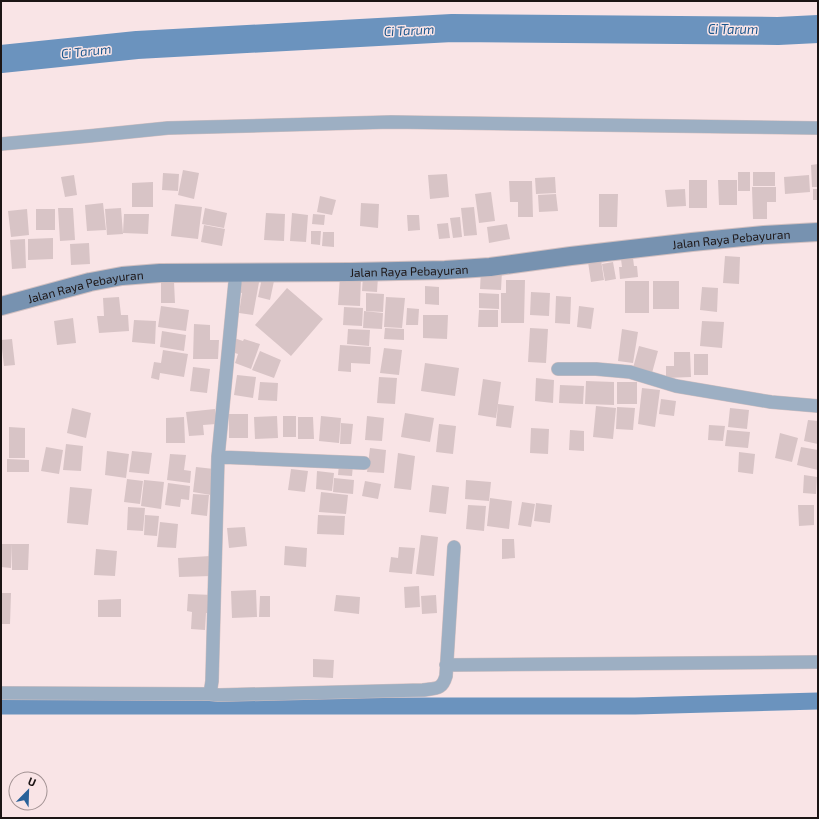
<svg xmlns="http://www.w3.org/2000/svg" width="819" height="819" font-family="'Exo 2',sans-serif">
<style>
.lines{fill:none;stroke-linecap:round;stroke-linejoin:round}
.canal{stroke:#6b93be;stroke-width:17}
.river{stroke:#6b93be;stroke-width:28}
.building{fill:#d8c4c6}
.street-casing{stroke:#d1bfc0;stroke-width:14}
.secondary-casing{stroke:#d1bfc0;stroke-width:20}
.street{stroke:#9dafc3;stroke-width:13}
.secondary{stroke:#7792b0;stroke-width:18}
.labels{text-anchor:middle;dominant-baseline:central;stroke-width:3;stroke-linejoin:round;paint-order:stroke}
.street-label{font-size:12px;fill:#1c1515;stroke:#f9e4e6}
.water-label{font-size:13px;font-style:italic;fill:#1a568d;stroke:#f9e4e6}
</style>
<rect width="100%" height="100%" fill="#f9e4e6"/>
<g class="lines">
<path class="canal" d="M1,706H635L818,701"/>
<path class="river" d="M1,59L137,45L452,28L778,31L818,29"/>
</g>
<path class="building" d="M818,164V187H812L811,165Z
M183,170L199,173L194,199L178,195Z
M738,172H750V191H738Z
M753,172H775V186H753Z
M163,173L179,174L178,191L162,190Z
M447,174L449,197L430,199L428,175Z
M74,175L77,195L65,197L61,177Z
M809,175L810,192L785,194L784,177Z
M555,177L556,193L536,194L535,178Z
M689,180H707V208H689Z
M718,180H737V205H719Z
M509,181H532L533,217H518V202H510Z
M153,182V207H132V183Z
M752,187H776V202H767V219H753Z
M685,189L686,206L667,207L665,190Z
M813,189H818V200H813Z
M491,192L495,221L479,223L475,194Z
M556,194L558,211L539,212L538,195Z
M599,194H618L617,227H599Z
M320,196L336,200L332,215L317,212Z
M103,203L106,230L87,231L85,205Z
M361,203L379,204L378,228L360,226Z
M175,204L202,207L198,239L171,236Z
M474,207L477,235L464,236L461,208Z
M58,208H73L75,240L60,241Z
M121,208L123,234L107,235L105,209Z
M205,208L227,213L224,228L202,224Z
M27,209L29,235L11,237L8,211Z
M36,209H55V230H36Z
M266,213L285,214L284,241L264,240Z
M292,213L308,215L306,242L290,241Z
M124,214H149L148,234L123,233Z
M313,214L325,215L324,225L312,224Z
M407,215H419L420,230L408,231Z
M460,217L462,237L453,238L450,218Z
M448,223L450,238L439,239L437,224Z
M507,224L510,239L489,243L487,227Z
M204,225L225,229L222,246L201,242Z
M311,231H321L320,245L311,244Z
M323,232H334V247L322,246Z
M53,238V259L28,260V239Z
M25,239L26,268L12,269L10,240Z
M89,243L90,264L71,265L70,244Z
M632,250L634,266H637L638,277L620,279L619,267H622L620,251Z
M725,256L740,257L739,284L723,283Z
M601,260L604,280L591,282L588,262Z
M613,262L616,279L605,281L602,264Z
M481,270L502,271L501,290L480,289Z
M239,274L260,277L253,315L239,313L242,293L236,292Z
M340,276L361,277L360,306L338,305Z
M363,276L378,277L377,292L362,291Z
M262,278L274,281L270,300L258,297Z
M506,280H525L524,323H501V293H506Z
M625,281H649V313H625Z
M653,281H679V309H653Z
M161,282H174L175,303H161Z
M425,286L439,287V305L425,304Z
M702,287L718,288L717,312L700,310Z
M287,288L323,319L291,356L255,325Z
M531,292L550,293L549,316L530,315Z
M366,293L384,294L383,312L366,311Z
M479,293L499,294V309L479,308Z
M556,296L571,297L570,324L555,323Z
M119,297L121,315H128L129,331L99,333L97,316H104L103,298Z
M386,297L405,298L402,328L384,327Z
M161,306L189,310L186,331L158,327Z
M579,306L594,308L591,329L577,327Z
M344,307L363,308L362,326L343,325Z
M407,308L419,309L418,325H406Z
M479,310H498V327H478Z
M364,311L383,313L382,329L363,328Z
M423,315H448L447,339L423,338Z
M73,318L76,343L57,345L54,321Z
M134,320L156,321L155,344L132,342Z
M702,321L724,322L722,348L700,346Z
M194,324L210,325V340H219L218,359H193Z
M385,328L404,329V340L384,339Z
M530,328L548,329L546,363L528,362Z
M348,329L370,330L369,346L347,344Z
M622,329L638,332L633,363L618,361Z
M162,331L186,335L184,351L160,347Z
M234,338L243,341L244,339L260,344L251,369L235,363L238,354L229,351Z
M12,339L15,365L4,366L1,340Z
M340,345L371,347L370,364L351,363V372L338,371Z
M639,346L658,351L652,373L633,368Z
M384,348L402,350L399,375L380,373Z
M163,350L188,354L184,377L160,373L159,380L151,378L154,362L161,363Z
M260,351L281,360L274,378L252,370Z
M674,352H690L691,377L666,378V366H674Z
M694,354H708V375H694Z
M425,363L459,368L455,396L421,391Z
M193,367L210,369L207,393L190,391Z
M237,375L256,377L253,398L234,395Z
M379,377L397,378L395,404L377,403Z
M536,378L554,380L553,403L535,401Z
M483,379L501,382L496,418L478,415Z
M586,381L614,382V405L585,404Z
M260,382L278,383L277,401L258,400Z
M617,382H637V404H617Z
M560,385L584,386L583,404L559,403Z
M642,388L660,390L655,427L638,424Z
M661,399L676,401L674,416L659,414Z
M498,404L514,406L511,428L496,426Z
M596,406L616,408L613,439L593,437Z
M617,407L635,408L633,430L616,429Z
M72,408L91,413L86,438L67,433Z
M730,408L749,410L747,429L728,427Z
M215,409L216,424L203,425L204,435L189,436L186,412Z
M405,413L434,418L430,442L401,437Z
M229,414H248V438H229Z
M277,416L278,438L255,439L254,417Z
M283,416H296V437H283Z
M321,416L341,418L339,443L319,441Z
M367,416L384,418L382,441L365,440Z
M184,417L185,443H166V418Z
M298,417H313L314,439H298Z
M808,420L818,421V444L804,441Z
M341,423L353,424L351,444H340Z
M439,424L456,426L453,454L436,452Z
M709,425L725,426L723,441L708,440Z
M9,427L25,428V458H9Z
M531,428L549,429L548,454L530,453Z
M570,430L584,431V451L569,450Z
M727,430L750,432L748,448L725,446Z
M780,433L798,438L792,462L775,458Z
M66,444L83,446L81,471L63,470Z
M46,447L63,450L59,474L41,471Z
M801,447L818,450V470L797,465Z
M370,448L386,450L384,473L367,472Z
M107,451L129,454L126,478L105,475Z
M132,451L152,453L149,474L129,472Z
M739,452L755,454L753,474L738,472Z
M398,453L415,456L411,490L394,488Z
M170,454L186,455L184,470L191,471L190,483L167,480Z
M7,459L29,460V472H7Z
M339,464L353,465L352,476L338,475Z
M196,467L214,469L211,495L193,492Z
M291,469L308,471L305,492L288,490Z
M317,471L334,473L332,491L316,489Z
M804,475L817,477L816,494L803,493Z
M334,478L354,480L353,494L333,492Z
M127,479L143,481L140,504L124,502Z
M144,480L164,482L161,509L141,506Z
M466,480L491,482L489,501L465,499Z
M365,481L381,484L378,499L362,496Z
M168,483L190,486L189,500L181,499L180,507L165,505Z
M432,485L449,487L446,514L429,512Z
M70,487L92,489L88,525L67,523Z
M321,492L348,495L346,514L319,512Z
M193,494L209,495L207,516L191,514Z
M490,498L512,501L509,529L487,526Z
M522,502L535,504L531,527L518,525Z
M536,503L552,505L550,523L534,521Z
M468,505L486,506L484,531L466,529Z
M798,505H814V525L799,526Z
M128,507L145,508L143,531L127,530Z
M145,515L159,516L157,536L144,535Z
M318,515L345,516L344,535L317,534Z
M160,522L178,524L176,548L157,547Z
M245,527L247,546L229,548L227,528Z
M421,535L438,537L434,576L416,574Z
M502,539H514L515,558L502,559Z
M1,544H12L11,568L1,567Z
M12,544H29L28,570H12Z
M285,546L307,548L306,567L284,565Z
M399,547L415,548L412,574L389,572L391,557L398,558Z
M96,549L117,551L115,576L94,575Z
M210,556L211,576L179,577L178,558Z
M419,586L420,607L405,608L404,587Z
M256,590L257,617L232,618L231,591Z
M1,593H11L10,624H1Z
M188,594L213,595L212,613H206L205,630L191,629L192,612L187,611Z
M336,595L360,597L359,614L334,611Z
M436,595L437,613L422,614L421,596Z
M260,596H270V617H259Z
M121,599V617H98V600Z
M313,659L334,660L333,678L313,677Z"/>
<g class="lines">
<g class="street-casing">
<path id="street" d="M1,144L89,136L168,128L391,122L818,128
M236,272L218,457L212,681L210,694L219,695L423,690C436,688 442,690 446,676L454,547
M558,369H596L630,372L676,386L771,402L818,406
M218,457L364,463
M446,665L818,662
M1,693L210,694"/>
</g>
<g class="secondary-casing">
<g id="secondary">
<path id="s1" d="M1,306L90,282L122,276L160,273L351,272L445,270L490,267L571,256L692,242L764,235L818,232"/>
</g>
</g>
<use href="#street" class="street"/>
<use href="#secondary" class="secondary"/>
</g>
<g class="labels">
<g class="street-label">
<text stroke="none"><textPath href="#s1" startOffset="736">Jalan Raya Pebayuran</textPath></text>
<text stroke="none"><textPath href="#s1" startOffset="412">Jalan Raya Pebayuran</textPath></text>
<text stroke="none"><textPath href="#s1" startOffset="87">Jalan Raya Pebayuran</textPath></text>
</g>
<g class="water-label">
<text x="733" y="29">Ci Tarum</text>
<text transform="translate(409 30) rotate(-3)">Ci Tarum</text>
<text transform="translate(86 51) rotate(-6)">Ci Tarum</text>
</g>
</g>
<rect width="819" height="819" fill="none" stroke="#1c1515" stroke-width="4"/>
<g transform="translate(28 791) rotate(23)"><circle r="19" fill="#f9e4e6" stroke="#a19192"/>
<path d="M0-3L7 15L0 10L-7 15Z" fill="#29629a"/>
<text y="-6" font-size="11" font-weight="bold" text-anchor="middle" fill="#1c1515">U</text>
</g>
</svg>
